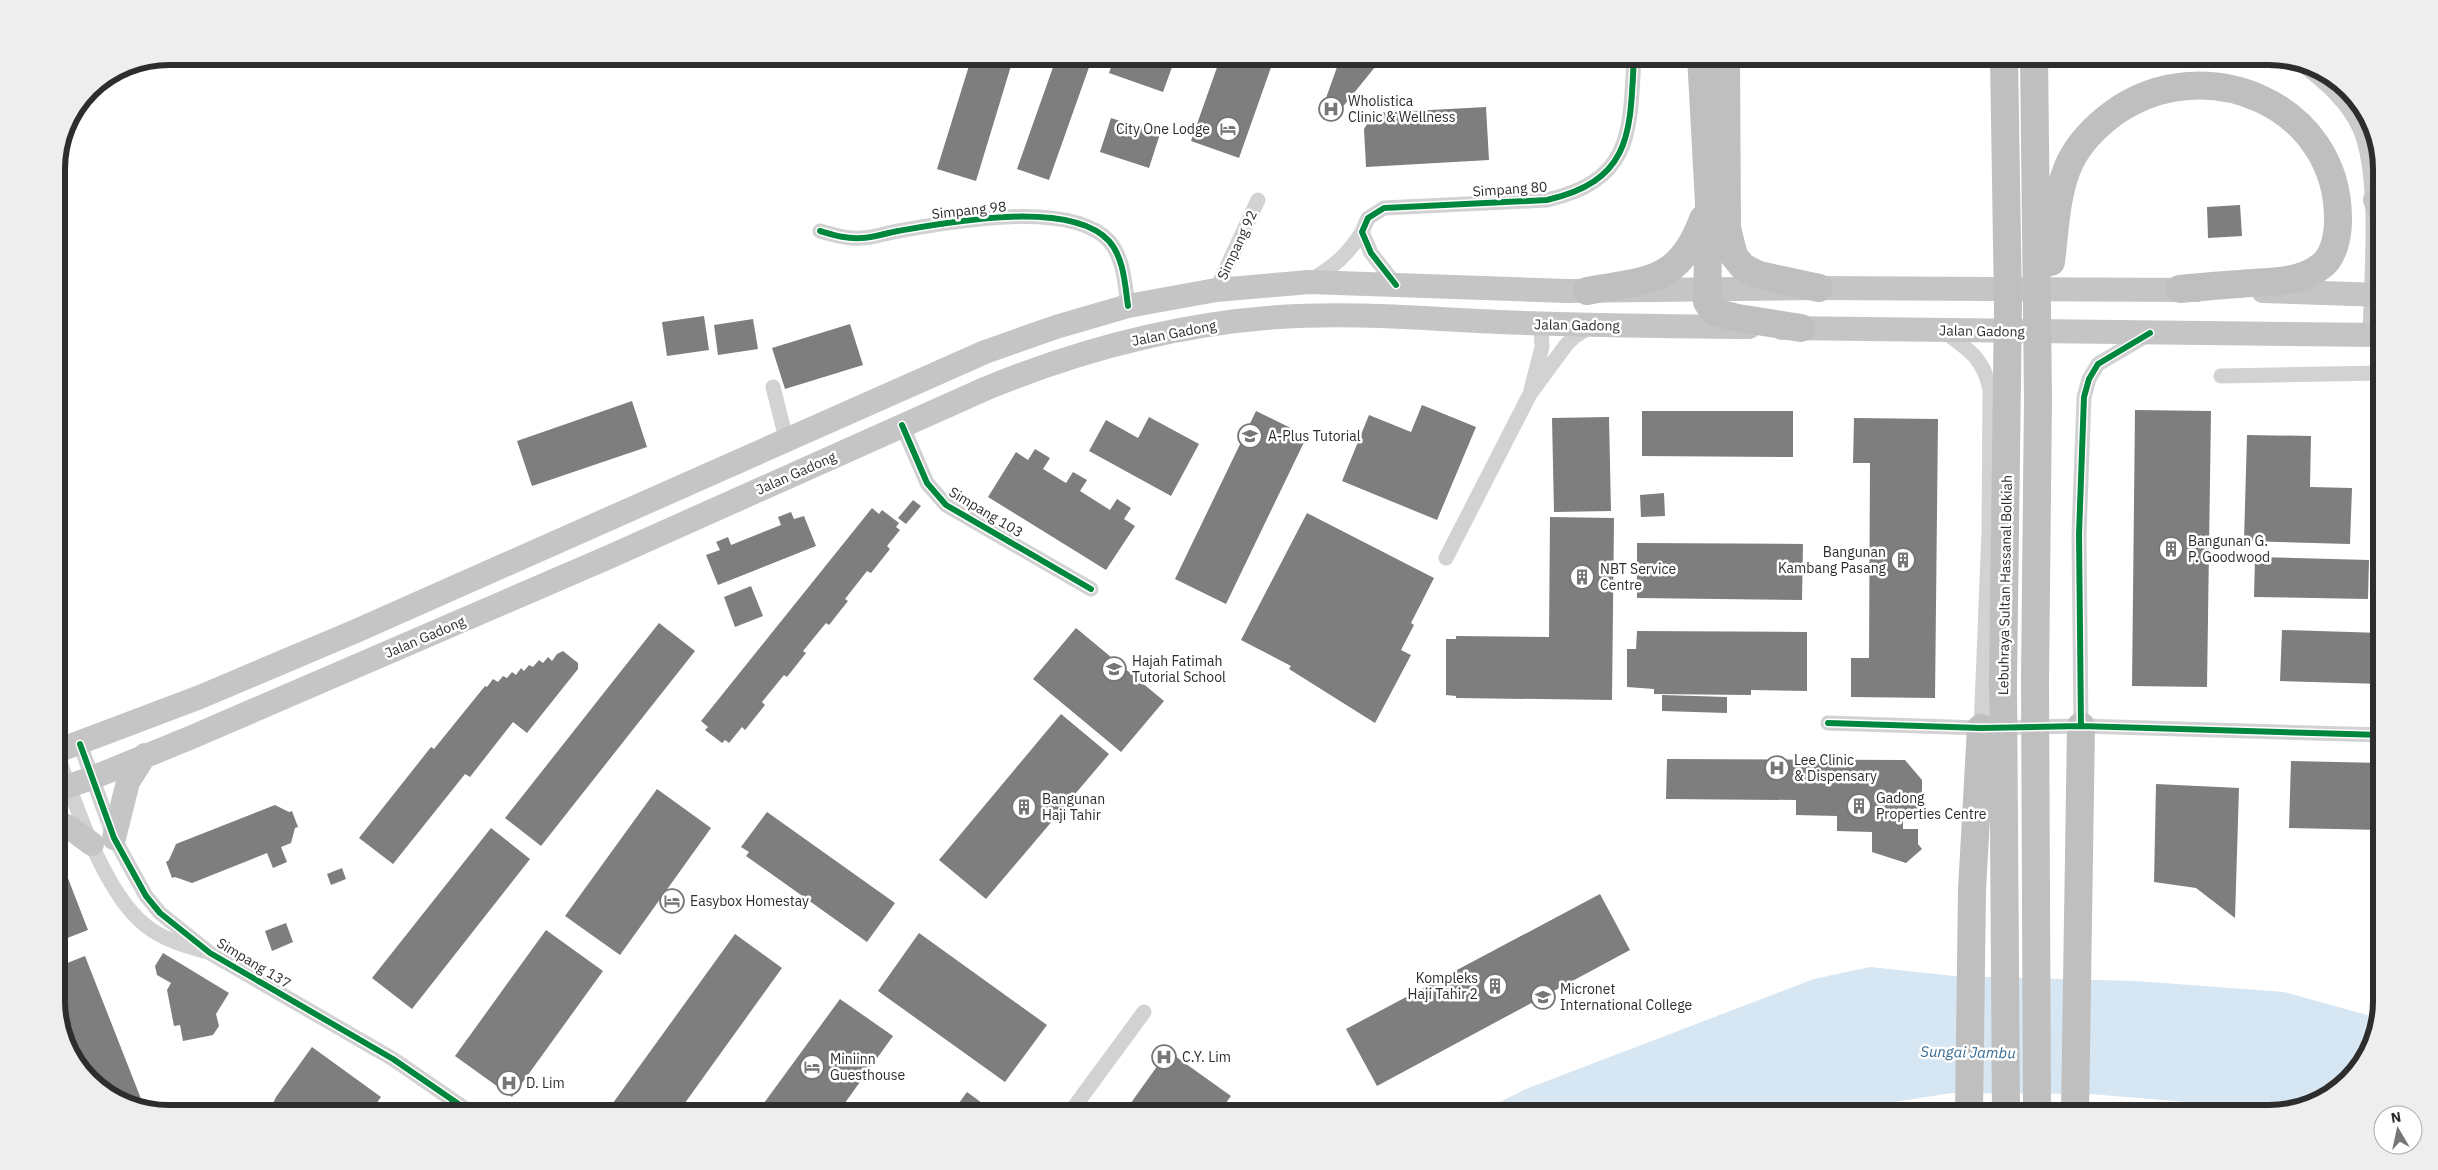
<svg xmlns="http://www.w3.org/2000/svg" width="2438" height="1170" font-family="'IBM Plex Sans',sans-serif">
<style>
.water{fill:#d6e6f2}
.building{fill:#7e7e7e}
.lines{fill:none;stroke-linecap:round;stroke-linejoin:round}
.minor{stroke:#d2d2d2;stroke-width:15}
.secondary{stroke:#cbcbcb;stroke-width:21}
.primary{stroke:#c5c5c5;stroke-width:24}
.motorway{stroke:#bfbfbf;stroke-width:28}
.cycleway-casing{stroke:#fff;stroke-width:9}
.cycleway{stroke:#00873e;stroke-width:6}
.labels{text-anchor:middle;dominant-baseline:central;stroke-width:5;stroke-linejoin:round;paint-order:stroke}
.poi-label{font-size:14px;fill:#2d2d2d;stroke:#fff;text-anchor:start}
.street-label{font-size:14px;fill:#2d2d2d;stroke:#fff}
.water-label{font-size:15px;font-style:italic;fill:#366b94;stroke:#fff}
.rim{fill:none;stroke:#2d2d2d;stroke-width:6}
</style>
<rect width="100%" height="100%" fill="#fff"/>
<path class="water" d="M1870,967L1954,976L2136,981L2284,992L2378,1018L2373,1044L2331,1095L2283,1110L2090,1094L1952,1093L1855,1108L1842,1114H1476L1526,1089L1814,979Z"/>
<path class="building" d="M972,56H1014L976,181L937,169Z
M1057,56H1093L1049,180L1017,169Z
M1115,56H1176L1163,92L1109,73Z
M1221,56H1275L1239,158L1191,141Z
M1341,56H1384L1332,120L1321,112Z
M1486,107L1489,160L1366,167L1364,129L1374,113Z
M1111,118L1160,134L1149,168L1100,152Z
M2240,205L2242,236L2208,238L2207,207Z
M704,316L709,350L667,356L662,322Z
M753,319L758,349L718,355L714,325Z
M850,324L863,365L785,389L772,348Z
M632,401L647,447L532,486L517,441Z
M1422,405L1476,427L1437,520L1342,481L1369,415L1411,432Z
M2135,410L2211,411L2207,687L2132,686Z
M1256,411L1307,436L1226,604L1175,579Z
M1642,411H1793V457L1642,456Z
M1149,417L1199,444L1171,496L1089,451L1106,420L1138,438Z
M1609,417L1611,511L1554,512L1552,418Z
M1854,418L1938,419L1935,698L1851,697V658H1869L1870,463H1853Z
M2247,435L2311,436L2310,487L2352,488L2350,544L2244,541Z
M1035,449L1050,458L1043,469L1066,483L1073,472L1087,480L1080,491L1110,510L1117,499L1131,508L1124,519L1135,526L1106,570L988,497L1016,452L1028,460Z
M1664,493L1665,516L1641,517L1640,495Z
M913,500L921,506L906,524L898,518Z
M872,508L879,514L882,510L899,523L896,527L900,530L887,546L890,549L871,573L867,571L845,599L848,601L829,625L826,623L803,651L806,653L787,677L784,675L762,702L765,705L745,730L742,727L729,743L725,740L722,743L705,730L708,727L701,721Z
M791,512L794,519L804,516L816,546L718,585L706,555L720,550L716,542L728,537L731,545L781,525L778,517Z
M1307,513L1434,578L1411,623L1414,625L1401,650L1411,655L1375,723L1289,669L1291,666L1241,640Z
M1550,517L1614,518L1612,700L1456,698V696L1446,695V639H1456V636L1549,637Z
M1637,543L1803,544L1802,600L1637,598Z
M2255,557L2369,560L2368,599L2254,597Z
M751,586L763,616L735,627L724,597Z
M659,623L695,651L541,846L505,818Z
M1076,628L1164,701L1121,752L1033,679Z
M2282,630L2382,633V684L2280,681Z
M1637,631L1807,632V691L1751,690V695L1654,694V689L1627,687V649H1636Z
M563,651L578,663V669L527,733L513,722L470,777L465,774L393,864L359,838L431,747L434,749L485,686L487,687L493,679L498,682L503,676L507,678L512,672L516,675L521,668L524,671L529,665L533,667L539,660L543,663L548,657L552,661L557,654Z
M1662,695L1727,697V713L1662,711Z
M1061,714L1109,754L986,899L939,860Z
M1667,759L1905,760L1922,780V813L1903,812V829H1918V844L1922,849L1906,863L1872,852V832L1837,831V816L1796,815V800L1666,799Z
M2291,761L2382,763V830L2289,828Z
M2156,784L2239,788L2235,918L2196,888L2154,882Z
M657,789L711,828L620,955L565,916Z
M275,805L289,812L292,811L298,827L295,828L291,843L281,847L287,862L273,868L267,853L192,883L175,877L172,878L166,862L169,860L176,844Z
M767,812L895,903L867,942L746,856L749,852L741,847Z
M491,828L530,859L412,1009L372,978Z
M64,868L88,930L57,942V871Z
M342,868L346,879L331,885L327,874Z
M1600,894L1630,950L1377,1086L1346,1029Z
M286,923L293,942L272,951L265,931Z
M546,930L603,971L512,1097L455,1056Z
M919,933L1047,1025L1005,1082L878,991Z
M735,934L782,968L677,1114H605Z
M163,953L229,993L216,1014L219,1026L213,1035L183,1041L180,1025L174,1026L167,990L171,983L157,975L155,966Z
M85,956L145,1109L126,1105L79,1069L57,1009V967Z
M840,999L893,1036L837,1114H756Z
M312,1047L381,1097L369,1114H268L276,1097Z
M1168,1051L1231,1096L1218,1114H1123Z
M967,1092L997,1114H951Z"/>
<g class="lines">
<path class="minor" d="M820,231C834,235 846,239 861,238C873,238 886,233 898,231C949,222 1070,199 1109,241C1124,258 1125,285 1128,306
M1310,281C1334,266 1347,256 1362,232
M1396,285L1371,253L1362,232L1368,218L1384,208L1547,200C1633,180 1630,132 1634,56
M1216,290L1258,200
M1943,331C1968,349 1984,358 1990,390L1989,533L1981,728
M2221,376L2382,373
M773,387L787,442
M1531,390L1542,347L1541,324
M902,425L927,483L946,505L1091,589
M1446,558L1530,394L1566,345L1575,336L1590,327
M1828,723L1981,728L2081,726L2382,735
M2081,726L2079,534L2084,397L2089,379L2098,364L2149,334
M80,744L114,838L146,896L160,913L210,953L393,1059L473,1114
M57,754C76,805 103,891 145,925C162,939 183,945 204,951
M1069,1114L1144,1012"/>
<path class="secondary" d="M2306,64C2328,81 2350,100 2362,126C2384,175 2374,279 2373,335"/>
<path class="primary" d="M2375,200L2382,216
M2263,291L2382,295
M1782,328L2382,335
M57,751L200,697L356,631L985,352L1056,327L1128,306L1216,290L1309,282L1567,291L1819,288L2197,290
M57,790L92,778L192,737L609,557L987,388C1080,350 1178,324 1279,317C1353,312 1427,319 1500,322C1583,326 1666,326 1749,327
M57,822L69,827L92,844
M114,838L128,782L145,755"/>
<path class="motorway" d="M1701,56L1709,203L1707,302L1714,312L1738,318L1801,328
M1726,56L1727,228L1734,256L1743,267L1759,275L1819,288
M2004,56L2008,305L2003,682L2006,1114
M2034,56L2038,400L2035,680L2037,1114
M2051,262C2055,230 2056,192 2070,162C2080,142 2097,125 2115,112C2205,49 2339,104 2338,220C2338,235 2334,258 2320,267C2297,284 2267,281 2240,284C2220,285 2200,287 2180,289
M1587,291C1647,280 1679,284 1703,219
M1969,1114L1972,890L1981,728
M2075,1114L2081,726"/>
<g class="cycleway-casing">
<path id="cycleway" d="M820,231C834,235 846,239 861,238C873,238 886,233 898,231C949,222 1070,199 1109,241C1124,258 1125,285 1128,306
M1396,285L1371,253L1362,232L1368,218L1384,208L1547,200C1633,180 1630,132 1634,56
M902,425L927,483L946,505L1091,589
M1828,723L1981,728L2081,726L2382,735
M2081,726L2079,534L2084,397L2089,379L2098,364L2150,333
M80,744L114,838L146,896L160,913L210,953L393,1059L473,1114"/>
</g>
<use href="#cycleway" class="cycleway"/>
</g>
<defs>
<g id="hospital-ring" transform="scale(1.25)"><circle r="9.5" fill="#fff" stroke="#767676" stroke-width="1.5"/><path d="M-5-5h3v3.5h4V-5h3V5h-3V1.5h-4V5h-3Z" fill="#767676"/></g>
<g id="hotel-ring" transform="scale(1.25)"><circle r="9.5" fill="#fff" stroke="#767676" stroke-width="1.5"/><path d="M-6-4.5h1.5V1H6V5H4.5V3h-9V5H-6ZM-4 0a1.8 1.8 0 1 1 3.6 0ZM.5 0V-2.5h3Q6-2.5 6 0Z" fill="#767676"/></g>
<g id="school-ring" transform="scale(1.25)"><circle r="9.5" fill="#fff" stroke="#767676" stroke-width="1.5"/><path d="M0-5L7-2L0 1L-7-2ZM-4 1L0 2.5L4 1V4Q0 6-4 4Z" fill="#767676"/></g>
<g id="building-ring" transform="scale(1.25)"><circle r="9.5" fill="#fff" stroke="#767676" stroke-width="1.5"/><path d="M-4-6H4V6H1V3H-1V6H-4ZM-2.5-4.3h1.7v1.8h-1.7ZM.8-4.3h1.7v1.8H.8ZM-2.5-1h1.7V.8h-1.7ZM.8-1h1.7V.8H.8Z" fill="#767676"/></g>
<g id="university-ring" transform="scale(1.25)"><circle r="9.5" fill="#fff" stroke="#767676" stroke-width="1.5"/><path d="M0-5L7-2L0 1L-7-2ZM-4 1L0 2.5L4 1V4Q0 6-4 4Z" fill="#767676"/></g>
</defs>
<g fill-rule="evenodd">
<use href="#hospital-ring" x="1331" y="109"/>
<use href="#hotel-ring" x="1228" y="129"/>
<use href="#school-ring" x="1250" y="436"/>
<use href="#building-ring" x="2171" y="549"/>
<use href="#building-ring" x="1903" y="560"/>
<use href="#building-ring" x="1582" y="577"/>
<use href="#school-ring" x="1114" y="669"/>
<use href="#hospital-ring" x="1777" y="768"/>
<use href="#building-ring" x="1859" y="806"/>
<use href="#building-ring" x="1024" y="807"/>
<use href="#hotel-ring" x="672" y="901"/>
<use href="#building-ring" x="1495" y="986"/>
<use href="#university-ring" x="1543" y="997"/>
<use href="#hospital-ring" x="1164" y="1057"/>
<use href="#hotel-ring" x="812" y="1067"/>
<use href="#hospital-ring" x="509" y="1083"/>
</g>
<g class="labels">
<g class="poi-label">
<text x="1348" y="101">Wholistica<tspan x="1348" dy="16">Clinic &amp; Wellness</tspan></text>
<text x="1210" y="129" text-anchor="end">City One Lodge</text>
<text x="1268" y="436">A-Plus Tutorial</text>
<text x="2188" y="541">Bangunan G.<tspan x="2188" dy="16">P. Goodwood</tspan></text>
<text x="1886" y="552" text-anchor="end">Bangunan<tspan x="1886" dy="16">Kambang Pasang</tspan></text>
<text x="1600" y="569">NBT Service<tspan x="1600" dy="16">Centre</tspan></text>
<text x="1132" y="661">Hajah Fatimah<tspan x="1132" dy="16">Tutorial School</tspan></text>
<text x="1794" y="760">Lee Clinic<tspan x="1794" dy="16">&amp; Dispensary</tspan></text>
<text x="1876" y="798">Gadong<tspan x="1876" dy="16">Properties Centre</tspan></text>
<text x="1042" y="799">Bangunan<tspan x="1042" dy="16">Haji Tahir</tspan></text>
<text x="690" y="901">Easybox Homestay</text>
<text x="1478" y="978" text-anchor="end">Kompleks<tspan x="1478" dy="16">Haji Tahir 2</tspan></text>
<text x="1560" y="989">Micronet<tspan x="1560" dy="16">International College</tspan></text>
<text x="1182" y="1057">C.Y. Lim</text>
<text x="830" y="1059">Miniinn<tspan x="830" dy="16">Guesthouse</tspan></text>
<text x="526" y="1083">D. Lim</text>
</g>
<g class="street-label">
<text transform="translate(1510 189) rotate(-4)">Simpang 80</text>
<text transform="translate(969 210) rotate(-6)">Simpang 98</text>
<text transform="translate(1237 245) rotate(-65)">Simpang 92</text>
<text transform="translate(1577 325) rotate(1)">Jalan Gadong</text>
<text transform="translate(1982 331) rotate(1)">Jalan Gadong</text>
<text transform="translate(1174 333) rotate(-11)">Jalan Gadong</text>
<text transform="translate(796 473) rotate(-24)">Jalan Gadong</text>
<text transform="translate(986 512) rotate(31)">Simpang 103</text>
<text transform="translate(2005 585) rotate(-89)">Lebuhraya Sultan Hassanal Bolkiah</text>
<text transform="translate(425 637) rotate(-23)">Jalan Gadong</text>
<text transform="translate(254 963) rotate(31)">Simpang 137</text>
</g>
<g class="water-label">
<text transform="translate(1968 1052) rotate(1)">Sungai Jambu</text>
</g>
</g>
<path d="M0 0H2438V1170H0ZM169 65H2269A104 104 0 0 1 2373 169V1001A104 104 0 0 1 2269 1105H169A104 104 0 0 1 65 1001V169A104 104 0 0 1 169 65Z" fill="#eee" fill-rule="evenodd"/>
<path class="rim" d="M169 65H2269A104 104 0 0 1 2373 169V1001A104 104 0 0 1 2269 1105H169A104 104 0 0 1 65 1001V169A104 104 0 0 1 169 65Z"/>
<g transform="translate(2398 1130) rotate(351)"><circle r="24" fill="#ffffff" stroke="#ababab"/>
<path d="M0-4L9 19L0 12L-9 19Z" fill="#767676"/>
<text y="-8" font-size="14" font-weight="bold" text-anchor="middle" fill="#2d2d2d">N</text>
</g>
</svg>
